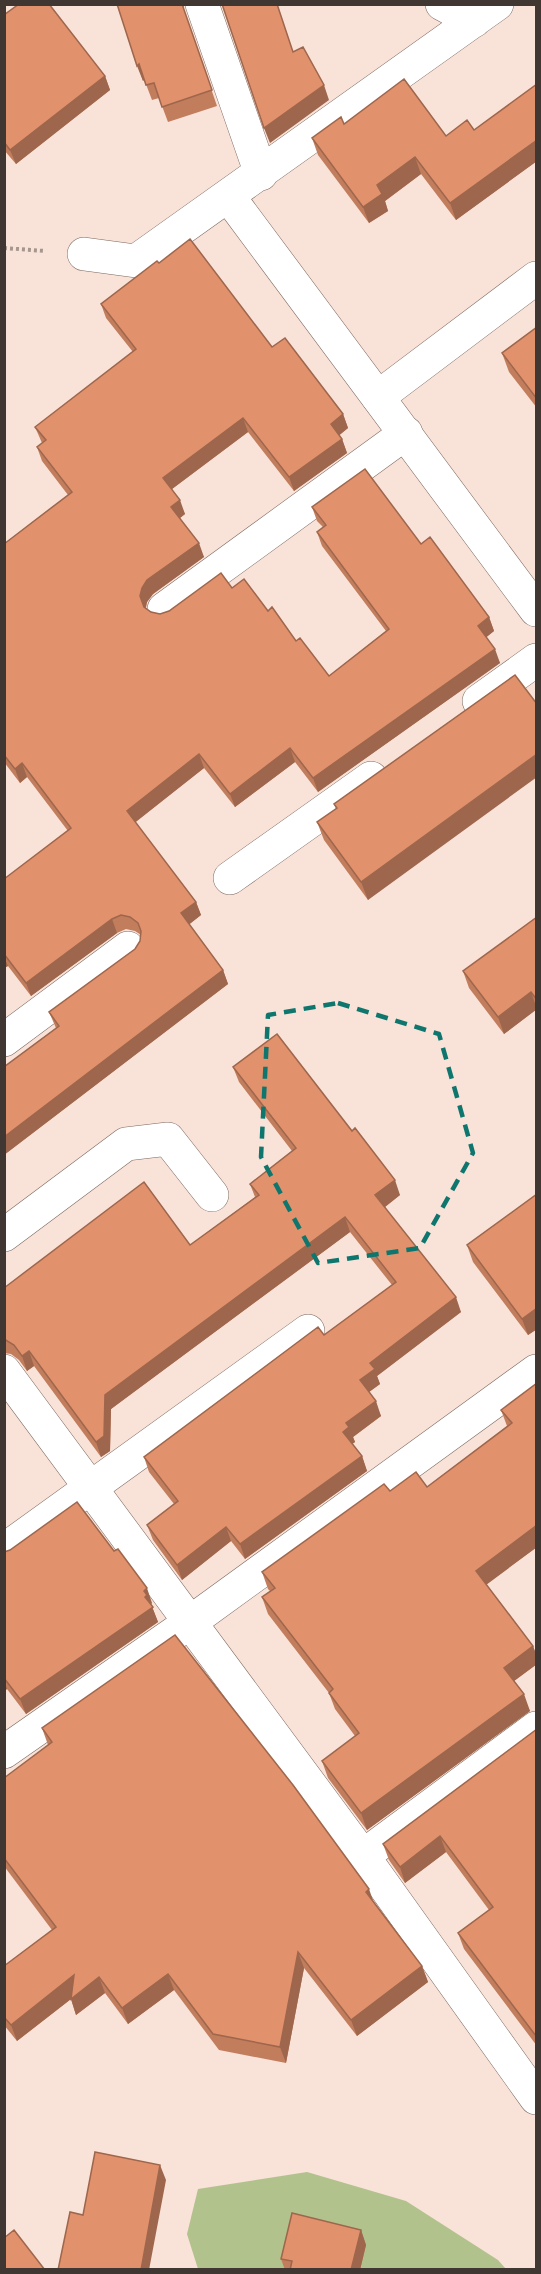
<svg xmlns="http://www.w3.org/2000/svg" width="541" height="2274" font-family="Helvetica,sans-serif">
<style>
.green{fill:#b2c28d}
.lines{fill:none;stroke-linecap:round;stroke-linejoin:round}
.minor-casing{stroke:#7c685f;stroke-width:34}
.tertiary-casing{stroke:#7c685f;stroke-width:34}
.path{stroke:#a6968e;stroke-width:4;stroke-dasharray:3 3;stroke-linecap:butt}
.minor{stroke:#fff;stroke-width:33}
.tertiary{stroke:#fff;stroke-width:33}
.wall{fill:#c27d5d}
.shaded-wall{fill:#9e664c}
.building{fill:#e1916c;stroke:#9e664c;stroke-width:1.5}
.marked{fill:none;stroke:#0f766e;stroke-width:4.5;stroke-dasharray:12 8;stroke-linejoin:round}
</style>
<rect width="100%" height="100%" fill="#f9e2d8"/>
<path class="green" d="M307,2172L406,2201L498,2260L506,2269H198L187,2234L198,2189Z"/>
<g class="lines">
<g class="minor-casing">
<path id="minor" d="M202,4L261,174
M442,4L474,21
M84,254L136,261L497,4
M378,397L536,278
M164,609L406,433
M479,701L536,660
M230,878L371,778
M4,1040L128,948
M4,1235L126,1144L168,1139L212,1195
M4,1371L363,1856L536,2098
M4,1550L308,1331
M4,1752L189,1623L536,1371
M363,1856L536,1728"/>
</g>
<g class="tertiary-casing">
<path id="tertiary" d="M229,197L536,610"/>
</g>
<path class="path" d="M4,248L45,251"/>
<use href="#minor" class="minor"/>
<use href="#tertiary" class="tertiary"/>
</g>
<path class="wall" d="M117,4H184V10L217,106L168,122L159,98L152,100L144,79L143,81Z
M4,15L105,76L110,90L16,164L4,150Z
M537,84V161L456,220L421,174L385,201L388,211L369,223L318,155L312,138L344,124L446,136L474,130Z
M159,263L272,347L343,414L348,428L339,435L342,439L347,453L294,491L248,432L172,489L185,514L180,518L204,557L153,594L147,602L146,608L151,612L160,614L232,588L268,611L329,676L386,631L322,546L317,532L323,527L317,521L312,507L421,544L489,617L494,631L486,637L500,663L318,792L295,762L235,807L204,768L135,822L196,902L201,915L189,924L223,970L228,984L4,1155V1067L56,1028L49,1012L135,949L140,941L141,935L135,931L126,929L117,933L31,996L8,966L4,968V879L68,831L27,777L20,783L4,762V544L68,495L42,461L37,447L42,443L35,427L133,352L106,318L101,304Z
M537,327V408L509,372L502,353Z
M515,675L368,900L324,840L317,822L336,809L334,804Z
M537,917V1009L504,1034L469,988L463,971Z
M233,1067L400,1195L385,1207L461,1312L377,1376L380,1384L369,1392L381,1416L353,1437L355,1442L352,1444L362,1456L367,1471L245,1559L231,1541L182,1580L153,1540L147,1525L174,1504L149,1472L144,1457L324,1335L392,1285L350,1232L111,1409L110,1451L101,1457L34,1366L27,1371L19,1360L11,1354L4,1353V1288L190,1245L255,1197L250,1184L292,1151L239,1082Z
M537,1194V1329L528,1335L473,1262L467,1245Z
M537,1383V1547L486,1584L533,1646L537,1657V1664L514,1681L530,1711L367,1830L328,1778L322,1761L355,1736L335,1709L329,1693L268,1614L262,1597L270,1591L268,1589L262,1572L390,1491L427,1487L507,1426L501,1410Z
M4,1552L152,1603L151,1604L158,1622L26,1714L7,1689L4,1691Z
M42,1728L375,1904L422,1966L428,1982L357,2036L304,1968L286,2063L219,2050L174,1990L128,2024L105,1993L76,2015L71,1999L17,2041L4,2025V1966L52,1930L4,1866V1778L48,1745Z
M537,1729V2046L464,1949L458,1933L489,1910L446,1852L405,1883L389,1860L383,1844Z
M361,2230L366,2245L360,2270H285L281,2259Z"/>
<path class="shaded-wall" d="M139,64L145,79L143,81L137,66Z
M105,76L110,90L16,164L10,150Z
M324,85L329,100L270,143L264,128Z
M537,140V161L456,220L450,203Z
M415,157L421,174L385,201L388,211L369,223L363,207L377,185Z
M343,414L348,428L336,438L331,424Z
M243,418L248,432L168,492L163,478Z
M342,439L347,453L294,491L289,477Z
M180,500L185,514L176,521L171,507Z
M199,543L204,557L153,594L147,602L145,610L140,596L142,588L147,580Z
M489,617L494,631L483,640L478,626Z
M495,649L500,663L318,792L313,778Z
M290,748L295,762L235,807L230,794Z
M199,754L204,768L132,825L127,811Z
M537,754V777L368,900L361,882Z
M22,763L27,777L20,783L15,769Z
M196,902L201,915L186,927L181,913Z
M112,919L117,933L31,996L26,983Z
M4,957L8,966L4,968Z
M223,970L228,984L4,1155V1137Z
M531,992L537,1009L504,1034L498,1017Z
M395,1180L400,1195L381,1210L375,1195Z
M345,1217L350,1232L111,1409L110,1451L101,1457L96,1442L105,1395Z
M456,1297L461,1312L377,1376L380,1384L365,1395L360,1380L370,1363Z
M537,1308V1329L528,1335L522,1319Z
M29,1351L34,1366L27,1371L22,1356Z
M376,1401L381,1416L353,1437L355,1442L348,1447L343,1432L346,1423Z
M362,1456L367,1471L245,1559L240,1544Z
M537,1525V1547L482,1588L476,1571Z
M226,1527L231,1541L182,1580L177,1565Z
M147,1588L152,1603L151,1604L158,1622L26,1714L20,1699L145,1597L144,1591Z
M533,1646L537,1657V1664L510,1684L504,1668Z
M4,1681L7,1689L4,1691Z
M524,1694L530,1711L367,1830L361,1813Z
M440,1836L446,1852L405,1883L400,1867Z
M369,1889L375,1906L366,1892Z
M298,1952L304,1968L286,2063L280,2047Z
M422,1966L428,1982L357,2036L351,2020Z
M168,1974L174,1990L128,2024L122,2008Z
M74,1975L80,1992L17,2041L11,2025Z
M99,1977L105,1993L76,2015L71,1999Z
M160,2165L166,2180L149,2270H141Z
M361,2230L366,2245L360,2270H351Z"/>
<path class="building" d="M19,4H49L105,76L10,150L4,142V15Z
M117,4H182L212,90L162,107L154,83L146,85L139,64L137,66Z
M222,4H277L293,52L303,47L324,85L264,128Z
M404,79L446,136L467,120L474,130L537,84V140L450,203L415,157L377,185L382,194L363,207L312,138L341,117L344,124Z
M190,239L272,347L285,338L343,414L331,424L342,439L289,477L243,418L163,478L180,500L171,507L199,543L147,580L142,588L140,596L144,607L151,612L160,614L169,611L221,573L232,588L244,579L268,611L272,607L296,641L300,638L329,676L389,629L317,532L326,525L312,507L365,469L421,544L430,537L489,617L478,626L495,649L313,778L290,748L230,794L199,754L127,811L196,902L181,913L223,970L4,1137V1067L59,1026L49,1012L135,949L140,941L141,931L138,923L130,917L121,915L112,919L26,983L4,954V879L71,828L22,763L15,769L4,755V544L72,492L37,447L46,440L35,427L136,349L101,304L157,261L159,263Z
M537,327V399L502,353Z
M515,675L537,704V754L361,882L317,822L337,808L334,804Z
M537,917V1000L531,992L498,1017L463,971Z
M277,1034L352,1131L355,1128L395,1180L375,1195L456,1297L370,1363L375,1369L360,1380L376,1401L346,1423L349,1427L343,1432L362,1456L240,1544L226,1527L177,1565L147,1525L178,1501L144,1457L318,1327L324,1335L396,1282L345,1217L105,1395L104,1436L96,1442L29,1351L22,1356L14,1345L4,1339V1288L144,1182L190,1245L259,1195L250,1184L296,1148L233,1067Z
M537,1194V1308L522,1319L467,1245Z
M537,1383V1525L476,1571L533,1646L504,1668L524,1694L361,1813L322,1761L359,1733L329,1693L333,1689L262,1597L275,1588L262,1572L384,1484L390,1491L416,1472L427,1487L512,1423L501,1410Z
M77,1502L114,1551L118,1549L147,1588L144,1591L147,1595L145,1597L153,1607L20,1699L4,1678V1552L10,1550Z
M175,1635L293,1785L369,1889L366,1892L422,1966L351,2020L298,1952L280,2047L213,2034L168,1974L122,2008L99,1977L71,1999L74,1975L11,2025L4,2017V1966L56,1927L4,1858V1778L52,1742L42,1728Z
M537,1729V2036H536L458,1933L493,1907L440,1836L400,1867L383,1844Z
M95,2152L160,2165L141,2270H58L70,2212L83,2215Z
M292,2213L361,2230L351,2270H290L292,2261L281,2259Z
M14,2230L45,2270H4V2238Z"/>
<path class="marked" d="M338,1003L439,1034L473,1153L420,1248L318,1263L261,1157L268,1015Z"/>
<rect width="541" height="2274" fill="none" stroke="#403733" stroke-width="12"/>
</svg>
